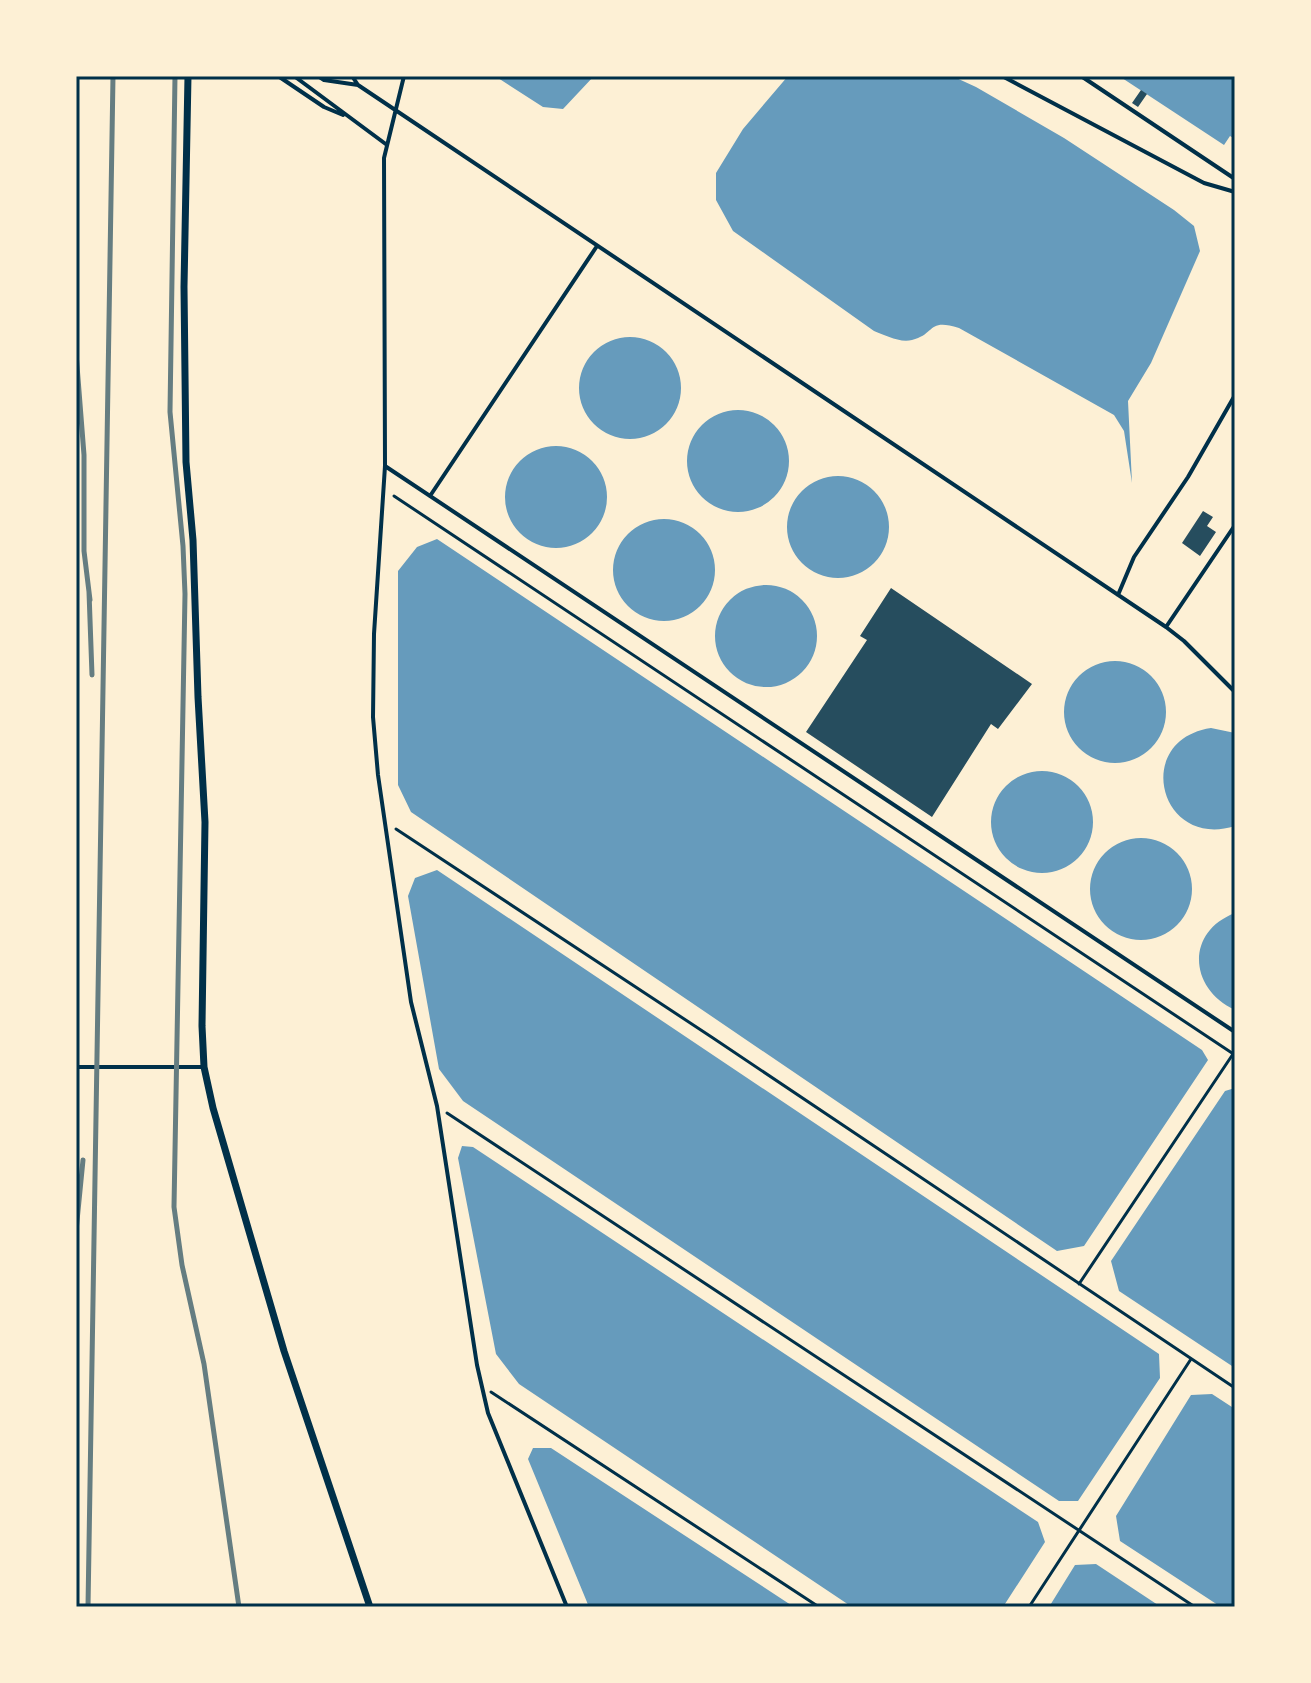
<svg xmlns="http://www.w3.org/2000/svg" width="1311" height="1683" font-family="'Nunito Sans',sans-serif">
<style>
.water{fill:#669bbc}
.building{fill:#264d5e}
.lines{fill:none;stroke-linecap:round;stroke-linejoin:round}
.path{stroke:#003049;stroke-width:3}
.service{stroke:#003049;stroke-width:4}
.minor{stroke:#003049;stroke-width:7}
.rail{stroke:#657d81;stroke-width:5}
.neatline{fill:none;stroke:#003049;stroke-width:3}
</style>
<rect width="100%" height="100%" fill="#fdf0d5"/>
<path class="water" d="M495,76H594L563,109L543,107Z
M788,76H952L976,87L1064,138L1174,210L1194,226L1200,251L1151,363L1128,401L1132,483L1124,431L1114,415L959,328C927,318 936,334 912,340C899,343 885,335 874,331L733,231L716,200V173L743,129Z
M1119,76H1235V139L1230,136L1224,145Z
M579 388a51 51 0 1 1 102 0a51 51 0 1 1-102 0Z
M687 461a51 51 0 1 1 102 0a51 51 0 1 1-102 0Z
M505 497a51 51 0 1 1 102 0a51 51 0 1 1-102 0Z
M787 527a51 51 0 1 1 102 0a51 51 0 1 1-102 0Z
M613 570a51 51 0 1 1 102 0a51 51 0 1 1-102 0Z
M437,539L1202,1050L1208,1060L1084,1246L1057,1251L411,812L398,785V571L417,547Z
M715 636a51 51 0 1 1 102 0a51 51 0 1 1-102 0Z
M1064 712a51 51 0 1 1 102 0a51 51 0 1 1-102 0Z
M1211,728L1235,733V826C1159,850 1132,740 1211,728Z
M991 822a51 51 0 1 1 102 0a51 51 0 1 1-102 0Z
M1090 889a51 51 0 1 1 102 0a51 51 0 1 1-102 0Z
M437,870L1159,1354L1160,1378L1078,1501H1059L463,1101L439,1069L408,896L415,878Z
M1235,913V1010C1189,989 1185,932 1235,913Z
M1235,1088V1368L1119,1291L1111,1261L1225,1091Z
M462,1146L473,1147L1038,1522L1045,1542L1003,1607H852L519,1384L496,1354L458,1158Z
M1212,1394L1235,1409V1607H1221L1120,1541L1116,1516L1191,1395Z
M533,1448H551L794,1607H589L528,1459Z
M1096,1564L1161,1607H1049L1075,1565Z"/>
<path class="building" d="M1141,90L1147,94L1138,107L1132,103Z
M1203,511L1213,517L1207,526L1216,532L1200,556L1182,543Z
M891,588L1032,684L998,729L991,724L932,817L806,732L867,640L860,636Z"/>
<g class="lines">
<path class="path" d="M394,496L1235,1055
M396,829L713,1038L1235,1388
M447,1113L1195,1607
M1079,1284L1233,1054
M491,1392L819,1607
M1029,1607L1191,1359"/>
<path class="service" d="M278,76L324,107L343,115
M294,76L387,145
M318,76L324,80L358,85L1166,627L1184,641L1235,692
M352,76L358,85
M404,76L384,158L385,466L374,634L373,717L378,775L411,1002L437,1106L477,1365L488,1413L567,1607
M1002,76L1204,183L1235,192
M1081,76L1235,179
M385,466L1235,1032
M430,496L597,246
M1118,595L1134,557L1188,477L1235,395
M1166,627L1235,525
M76,1067H204"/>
<path class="minor" d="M188,76L184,287L186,462L193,540L198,697L205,822L202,1026L204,1067L213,1108L284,1351L370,1607"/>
<path class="rail" d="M175,76L170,412L183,546L185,594L174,1207L182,1265L204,1364L239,1607
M76,124V291
M76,353L84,455V551L90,600
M89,592L92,675
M76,1231L83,1160
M88,1607L113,76"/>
</g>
<rect width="1311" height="1683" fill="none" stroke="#fdf0d5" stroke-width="156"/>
<rect x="78" y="78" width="1155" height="1527" class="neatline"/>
</svg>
